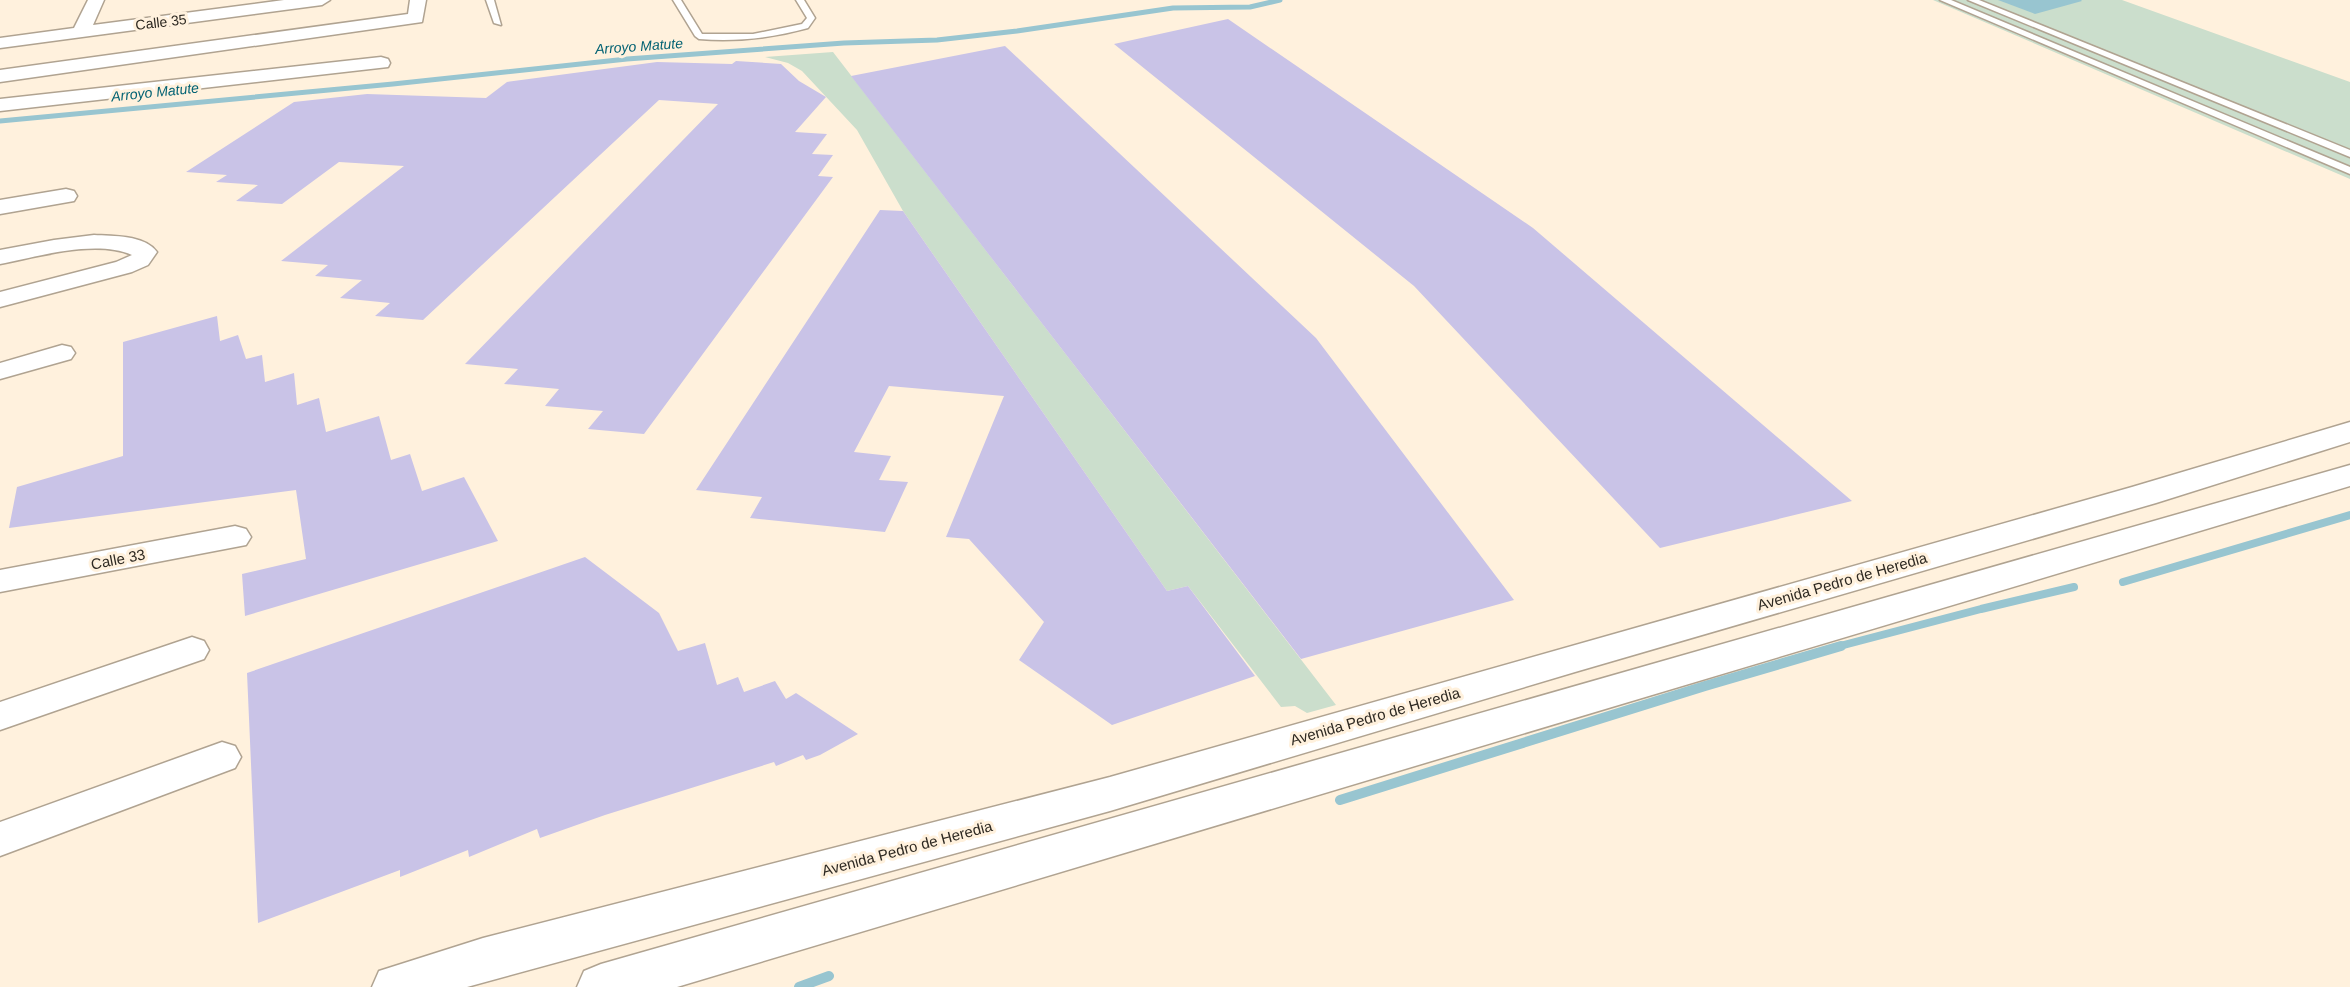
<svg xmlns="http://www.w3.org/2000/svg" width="2350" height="987" font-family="Helvetica,sans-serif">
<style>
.green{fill:#cbdecc}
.water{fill:#98c5d0}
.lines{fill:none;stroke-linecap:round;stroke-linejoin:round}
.stream-far2{stroke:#98c5d0;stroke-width:5}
.stream-far1{stroke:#98c5d0;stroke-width:8}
.stream{stroke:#98c5d0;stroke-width:10}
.building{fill:#c9c3e7}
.lane-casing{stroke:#b0a391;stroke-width:3}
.street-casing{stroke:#b0a391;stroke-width:3}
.highway-casing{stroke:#b0a391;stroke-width:3}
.lane{fill:#fff;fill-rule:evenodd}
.street{fill:#fff;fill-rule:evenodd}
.highway{fill:#fff;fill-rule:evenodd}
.labels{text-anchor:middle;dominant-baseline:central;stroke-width:6;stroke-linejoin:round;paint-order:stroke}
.far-street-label{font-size:14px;fill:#2e2922;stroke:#fff1dd}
.far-water-label{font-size:14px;font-style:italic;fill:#036273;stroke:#fff1dd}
.street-label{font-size:15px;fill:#2e2922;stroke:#fff1dd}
</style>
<rect width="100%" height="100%" fill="#fff1dd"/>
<path class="green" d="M1933,0H2122L2350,82V179Z
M833,52L1336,705L1307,713L1295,706L1281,707L1188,586L1167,591L903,211L857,130L802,71L788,63L765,57Z"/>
<path class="water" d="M1998,0H2081L2082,1L2035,14Z"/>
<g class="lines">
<path class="stream-far2" d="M0,121L393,84L627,59L844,43L937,40L1017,31L1173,8L1250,7L1280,0"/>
<path class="stream-far1" d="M2123,582L2350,515
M1836,647L1981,609L2074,587"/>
<path class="stream" d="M1340,800L1705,686L1841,646
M799,987L829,976"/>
</g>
<path class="building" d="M1228,19L1533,228L1852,501L1660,548L1414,286L1114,44Z
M1005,46L1316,338L1514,600L1301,659L851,76Z
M736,61L781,64L799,81L826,97L795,132L827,134L812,154L833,155L818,176L833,177L644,434L588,429L603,411L545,406L559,389L504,384L518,369L465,364L718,104L659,100L423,320L375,316L390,303L340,298L362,280L315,276L328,265L281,261L404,166L339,162L282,204L236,201L258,185L216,182L227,175L186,172L294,102L367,94L486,98L507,82L657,62L732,64Z
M880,210L903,211L1167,591L1188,586L1255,676L1112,725L1019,660L1044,622L969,539L946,537L1004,396L889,386L854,452L891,456L879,480L908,482L885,532L750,518L762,497L696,490Z
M217,316L220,341L238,335L246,359L262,355L265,382L294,373L297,405L319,398L326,432L379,416L391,460L410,454L422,491L464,477L498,541L245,616L242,574L306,559L296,490L9,528L17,487L123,456V342Z
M585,557L659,613L678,651L705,643L717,685L738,677L744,692L775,681L786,699L796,693L858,734L820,755L806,760L803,755L776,766L774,762L605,815L540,838L537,829L469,857L468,850L400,877V870L258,923L247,673Z"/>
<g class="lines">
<g class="lane-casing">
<path id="lane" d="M486,0H494L501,25L494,23Z
M673,0H681L702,34H753L802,24L807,18L796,0H804L815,18L808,28C772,38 737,42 699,39L695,36Z
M1940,0H1951L2350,167V174Z
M1968,0H1979L2350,150V157Z"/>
</g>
<g class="street-casing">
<path id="street" d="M88,0H104L93,25L284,0H330L322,5L0,48V38L74,28Z
M410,0H426L422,22L0,82V70L408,14Z
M381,57L388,59L390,63L388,67L0,111V99Z
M66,189L74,191L77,196L74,201L0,214V200Z
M94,235C113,236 145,235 157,252L148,265L132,272L0,307V292L116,262L132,255C95,239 37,257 0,264V250L54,240Z
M62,345L71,347L75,353L71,359L0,379V363Z
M235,526L246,529L251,537L246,545L0,592V570Z
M192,637L204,641L209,650L204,659L0,730V702Z
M222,742L235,746L241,757L235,768L0,856V822Z"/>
</g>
<g class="highway-casing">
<path id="highway" d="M2350,422V442L2156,503L1575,672L1110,811L467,987H372L379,971L483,938L1110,777L2132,487Z
M2350,465V486L677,987H577L584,971L601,964Z"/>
</g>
<use href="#lane" class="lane"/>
<use href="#street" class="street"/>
<use href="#highway" class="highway"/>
</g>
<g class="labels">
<g class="far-street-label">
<text transform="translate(161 22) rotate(-7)">Calle 35</text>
</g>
<g class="far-water-label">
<text transform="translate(639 46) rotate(-4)">Arroyo Matute</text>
<text transform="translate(155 92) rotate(-6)">Arroyo Matute</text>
</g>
<g class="street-label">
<text transform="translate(118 559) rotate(-11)">Calle 33</text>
<text transform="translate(1842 581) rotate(-16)">Avenida Pedro de Heredia</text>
<text transform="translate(1375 716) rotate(-16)">Avenida Pedro de Heredia</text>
<text transform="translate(907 848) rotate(-15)">Avenida Pedro de Heredia</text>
</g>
</g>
</svg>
